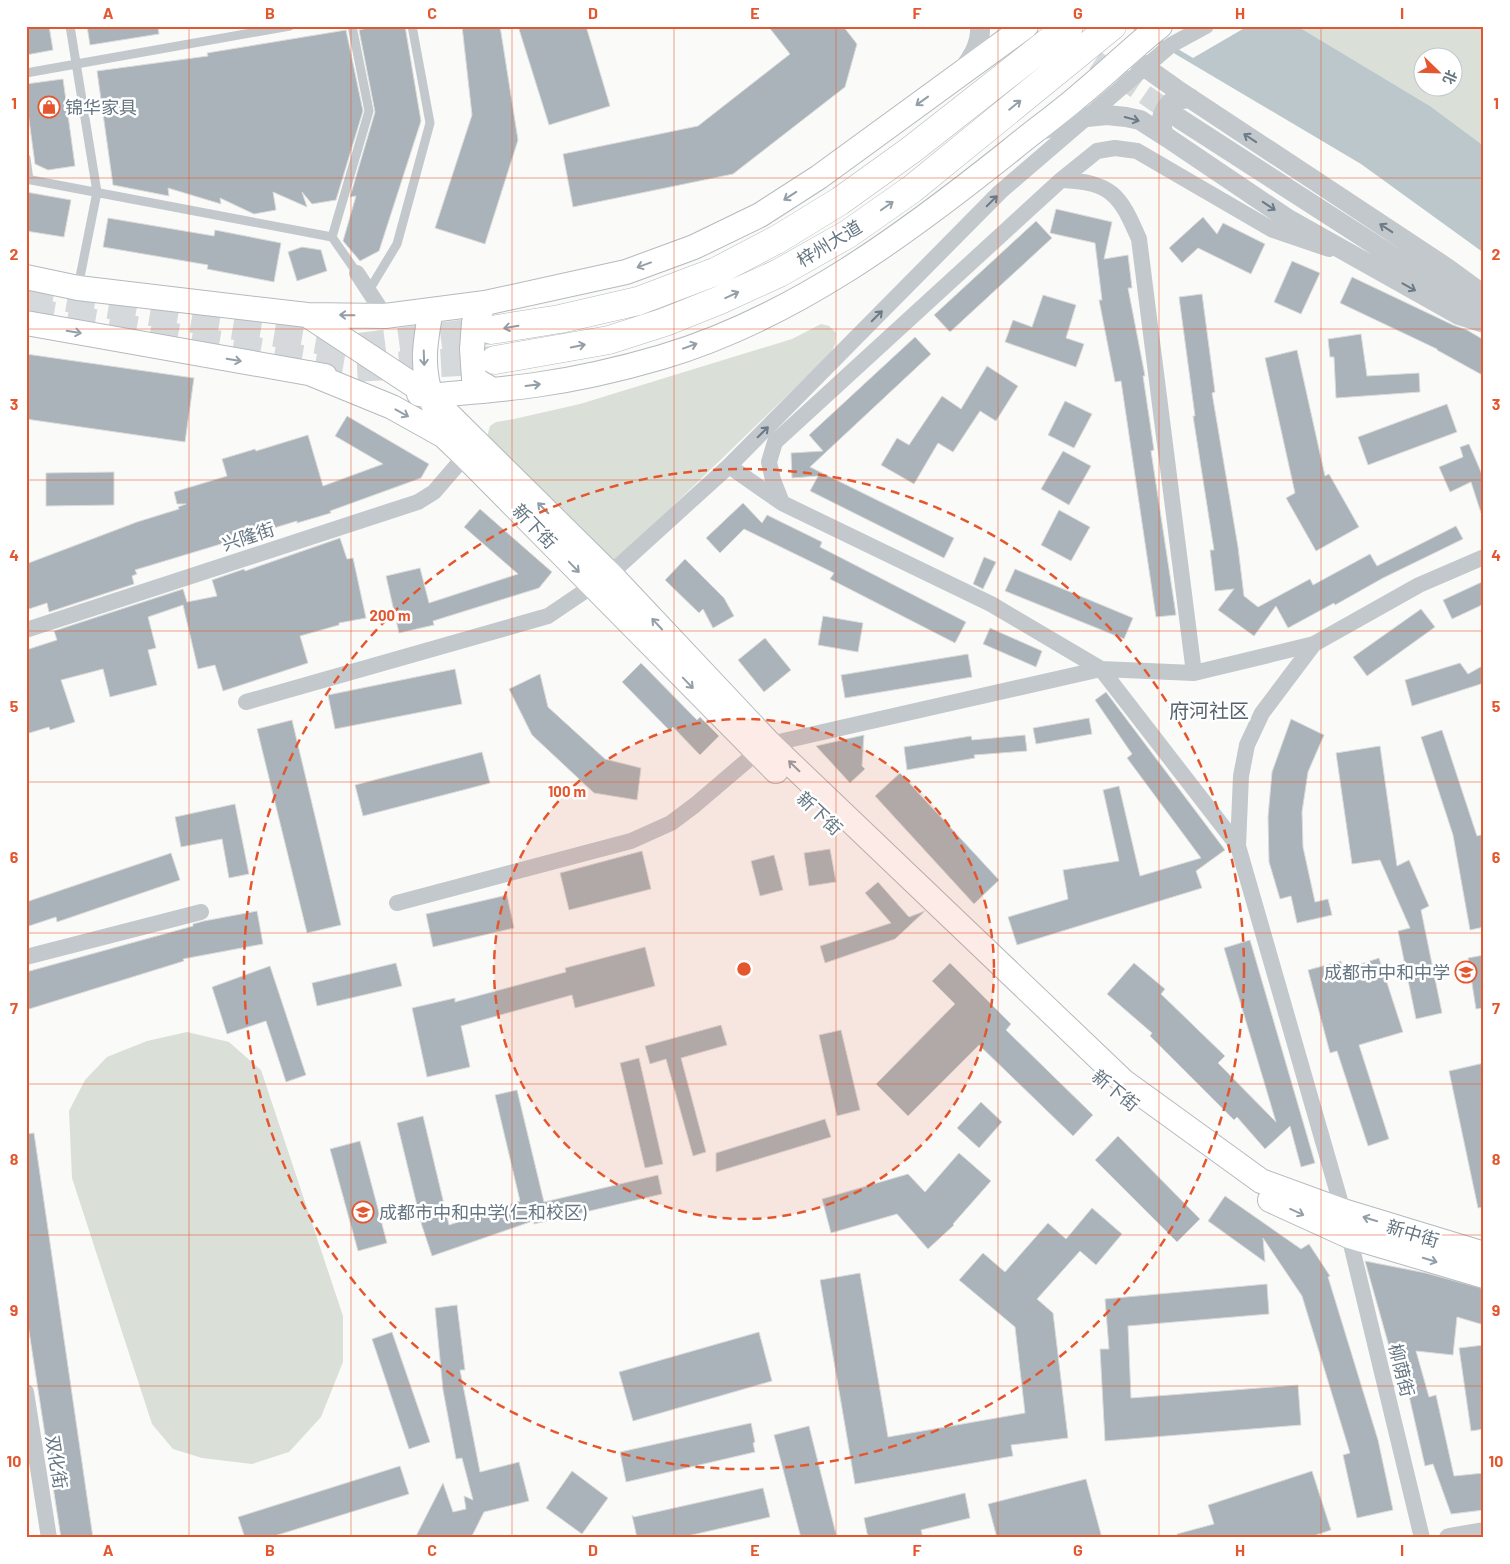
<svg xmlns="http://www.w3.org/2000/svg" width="1510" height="1564" font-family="Barlow,'Noto Sans SC',sans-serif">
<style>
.green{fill:#dadfd7;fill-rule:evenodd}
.water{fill:#bbc7cb}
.pier{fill:#fafaf8}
.building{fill:#aab3b9;stroke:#dcdcda}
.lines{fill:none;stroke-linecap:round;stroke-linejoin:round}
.tertiary-tunnel{stroke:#d5d9db;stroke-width:20;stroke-dasharray:20 10;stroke-linecap:butt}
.trunk-tunnel{stroke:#d5d9db;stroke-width:28;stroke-dasharray:28 14;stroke-linecap:butt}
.secondary-casing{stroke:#b3babf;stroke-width:26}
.trunk-casing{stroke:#b4b9bd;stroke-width:29}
.service{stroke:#c3c8cc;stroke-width:9}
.minor{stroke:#c3c8cc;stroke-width:16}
.tertiary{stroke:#c3c8cc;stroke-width:20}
.secondary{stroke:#fff;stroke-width:24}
.trunk{stroke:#fff;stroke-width:28}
.oneway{stroke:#939fa8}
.oneway2{stroke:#6a7a87}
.grid{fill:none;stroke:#e4572e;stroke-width:1;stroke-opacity:0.55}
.ring{fill:none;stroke:#e4572e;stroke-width:2.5;stroke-dasharray:9 6}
.labels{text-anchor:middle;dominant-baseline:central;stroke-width:5;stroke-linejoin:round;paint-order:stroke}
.poi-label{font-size:18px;fill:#657683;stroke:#fff;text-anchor:start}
.street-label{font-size:18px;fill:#657683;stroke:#fff}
.quarter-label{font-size:20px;fill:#57646e;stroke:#fff}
.centre{fill:#e4572e;stroke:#fff;stroke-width:2.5}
.ring-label{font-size:15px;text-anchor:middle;font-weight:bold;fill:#e4572e;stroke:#fff;stroke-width:5;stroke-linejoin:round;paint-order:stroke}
.neatline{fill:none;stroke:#e4572e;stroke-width:2}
.grid-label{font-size:16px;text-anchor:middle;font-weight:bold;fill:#e4572e}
</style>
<rect width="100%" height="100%" fill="#fafaf8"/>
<path class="green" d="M1297,26H1484V146L1430,106ZM1422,58H1452V88H1422Z
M821,324L829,326L836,333L835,344L831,353L612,565L487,437L490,426L496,422L514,419L580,404L792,339Z
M187,1032L229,1042L261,1070L343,1316V1362L321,1417L289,1452L252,1464L202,1458L173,1449L152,1424L72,1178L69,1111L85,1080L107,1057L147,1041Z"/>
<path class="water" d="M1128,26H1297L1430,106L1484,146V253L1361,164Z"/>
<path class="pier" d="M1139,26H1248L1193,58Z"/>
<path class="building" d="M26,26H49L53,50L26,55Z
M87,26H158L159,34L90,45Z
M375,26H405L421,121L379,251L360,261L343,241L356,196L350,197L375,112L359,30Z
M462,26H500L518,140L485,244L435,228L472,115Z
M518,26H586L610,106L549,125Z
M768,26H843L857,44L845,87L733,174L573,207L563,154L698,126L790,54Z
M346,30L363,111L336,200L312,204L302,192L307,207L273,192L276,210L254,214L220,198L221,204L168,188L169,196L113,185L97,71L208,56L207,53Z
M63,79L75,166L48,170L35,164L26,98V84Z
M26,192L71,200L64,237L26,231Z
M1056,209L1112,222L1104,259L1128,255L1132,288H1128L1145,376H1143L1154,450L1151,451L1176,615L1156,617L1121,381L1115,382L1099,300H1102L1095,243L1050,233Z
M1203,217L1217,234L1223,223L1265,244L1251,274L1198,248L1182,263L1169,248Z
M108,218L214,236L215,230L281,243L274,282L207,269L208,265L103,247Z
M1036,221L1052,238L950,332L934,315Z
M302,247L321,250L327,271L297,281L288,252Z
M1292,261L1320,273L1301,314L1274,302Z
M1352,277L1453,325L1467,330L1484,340V376L1437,350V349L1340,303Z
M1202,294L1215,392L1212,393L1238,547L1244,596L1258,607L1310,579L1313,585L1370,554L1377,566L1456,526L1463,539L1383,578L1335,605L1334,603L1288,628L1276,606L1254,636L1218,610L1234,589L1215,591L1210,550H1214L1193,416H1195L1179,297Z
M1043,295L1076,305L1066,338L1084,344L1076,367L1005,342L1013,320L1032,327Z
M1361,334L1367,376L1419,373L1420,392L1336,398L1334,357H1330L1328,339Z
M915,337L931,354L810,467L954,538L944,558L810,491L818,476L792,478L791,453L823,451L809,435Z
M1297,350L1325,476L1329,474L1359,527L1316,551L1286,498L1295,493L1265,358Z
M26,354L194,378L185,442L26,419Z
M987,366L1018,386L996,421L980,411L953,452L938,443L914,484L881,465L897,438L909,445L942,396L961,409Z
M1065,401L1092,414L1074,448L1048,435Z
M1447,404L1457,432L1368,465L1358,437Z
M347,416L429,464L421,478L330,511L331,513L297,523V521L135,570L137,574L132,576L134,584L49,612L47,603L26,610V564L137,522L179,509L178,507L186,504H177L174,492L227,476L222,459L255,449L256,451L308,435L323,486L383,464L335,436Z
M1469,444L1484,479V513H1481L1471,482L1450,492L1439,467L1463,457L1460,447Z
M1063,451L1091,466L1069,505L1041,489Z
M114,472V505L46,506V473Z
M743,503L762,523L767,515L822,542L820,547L966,622L955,643L830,579L834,573L744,529L720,553L706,538Z
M480,509L552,572L539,588L433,621L434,625L399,633L386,576L420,568L429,603L518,574L464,527Z
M1059,510L1090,527L1071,561L1041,545Z
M340,538L347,559L353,558L366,618L339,623V625L300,636L308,663L223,691L215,665L198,669L183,605L148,617L156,648L148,650L157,685L110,697L103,669L61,680L75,722L50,730L49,727L26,734V650L57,640L54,631L183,589L187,602L217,596L212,580L244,569L245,571Z
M984,557L996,562L983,589L973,584Z
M685,559L724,598L734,616L713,628L703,609L699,613L665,580Z
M1015,569L1133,618L1124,639L1005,591Z
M1484,581V604L1452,619L1443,600Z
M1421,609L1435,627L1367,676L1353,657Z
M823,616L863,623L858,652L818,645Z
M990,628L1042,651L1036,667L983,644Z
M765,638L791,670L764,692L738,660Z
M968,654L972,677L845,698L841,675Z
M641,663L697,720L700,717L719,736L700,755L673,727L670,731L622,682Z
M1460,663L1468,674L1484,665V683L1412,706L1405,680Z
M455,669L462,704L335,729L328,695Z
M540,674L548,707L605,759L641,768L637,800L594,793L532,735L509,689Z
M1106,692L1225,850L1196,871L1202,888L1017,945L1008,917L1068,899L1063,870L1119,861L1103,790L1119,786L1140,876L1201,858L1127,758L1132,754L1095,700Z
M1089,718L1092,734L1036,744L1033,728Z
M1291,719L1324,735L1308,772L1302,812L1303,847L1315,902L1328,899L1332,915L1297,923L1291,896L1280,899L1269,862L1268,817L1272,772Z
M292,720L341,925L307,933L257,729Z
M1442,730L1477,836L1484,834V927L1470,930L1453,835L1421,737Z
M864,735L862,766L865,769L850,783L816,746Z
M1025,735L1027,751L974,755L975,758L907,770L904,747L971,736L972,740Z
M1380,746L1397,866L1409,860L1429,906L1421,910L1442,1013L1416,1019L1398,931L1410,928L1380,860L1352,864L1336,753Z
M482,752L490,783L363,816L355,785Z
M900,773L999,880L974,904L875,796Z
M235,804L249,874L229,878L222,839L181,847L175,817Z
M830,849L836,882L809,886L804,853Z
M642,851L651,889L569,910L560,873Z
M171,853L180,880L57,922L56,917L26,927V902Z
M774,855L783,890L760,896L751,861Z
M878,882L909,917L925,911L895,939L825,963L820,946L891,923L865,893Z
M507,895L514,928L433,947L426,914Z
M257,911L263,944L183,959L184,961L26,1010V972L193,926V924L204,921Z
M1250,940L1315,1163L1301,1167L1290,1126L1265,1149L1237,1117L1234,1120L1150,1036L1152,1033L1107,994L1134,963L1165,989L1161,994L1225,1056L1218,1063L1276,1122L1224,948Z
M645,947L655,986L575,1008L572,995L461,1026L470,1067L427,1077L412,1008L455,998V1002L566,972L565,968Z
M1484,955V1008L1476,1009L1468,958Z
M1379,958L1403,1032L1359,1045L1389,1139L1368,1146L1337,1051L1330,1053L1308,970L1341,961L1343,970Z
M396,963L402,986L317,1006L312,983Z
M950,963L1011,1024L1006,1030L1093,1115L1073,1136L979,1045L908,1116L876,1084L955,1004L932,981Z
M270,966L306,1075L286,1082L266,1021L227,1034L212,987Z
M721,1025L727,1045L681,1058L706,1152L693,1156L666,1059L650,1064L645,1046Z
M841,1030L860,1110L837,1116L819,1035Z
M639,1058L663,1164L645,1168L620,1063Z
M1484,1063V1207L1478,1208L1449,1071Z
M517,1090L544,1202L658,1175L662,1194L534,1224L533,1221L432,1256L422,1226L397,1123L423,1116L449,1225L520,1201L495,1095Z
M981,1102L1002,1122L979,1148L957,1128Z
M825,1119L831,1137L716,1172V1153Z
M34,1133L93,1538H61L26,1312V1134Z
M1118,1136L1200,1219L1177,1242L1095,1160Z
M360,1141L387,1243L358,1251L330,1149Z
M959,1153L991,1181L953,1224L954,1225L928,1249L897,1214L831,1233L822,1199L908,1174L925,1192Z
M1225,1196L1301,1249L1309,1244L1330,1276L1328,1277L1378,1440L1393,1510L1357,1518L1343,1455L1350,1453L1302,1296L1263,1238L1265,1262L1208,1221Z
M1092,1208L1122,1234L1096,1265L1080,1251L1037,1299L1053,1313L1068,1438L1011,1445L1013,1456L855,1484L820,1280L860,1273L888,1437L1025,1413L1015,1327L959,1280L983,1253L1005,1272L1048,1223L1066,1239Z
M1365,1261L1426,1273L1484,1289V1325L1457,1317L1453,1355L1416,1351L1429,1397L1436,1395L1454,1476L1484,1473V1510L1451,1514L1433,1464L1425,1466L1407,1387L1401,1389Z
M1267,1284L1269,1314L1128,1326L1131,1398L1298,1385L1301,1425L1105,1441L1100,1349H1109L1105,1299Z
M457,1305L465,1370H460L480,1472L519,1462L529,1501L484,1512L471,1538H415L443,1483L453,1512L466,1509L464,1496L473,1500L462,1458L456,1459L443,1390L435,1308Z
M392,1332L430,1442L409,1449L372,1339Z
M759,1332L772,1381L633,1421L619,1372Z
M1484,1345V1429L1471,1431L1459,1348Z
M751,1423L755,1442L753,1443L755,1452L626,1482L620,1452Z
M809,1426L837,1538H801L774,1435Z
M400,1466L409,1494L268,1538H245L238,1517Z
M572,1471L608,1498L582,1534L546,1508Z
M1312,1471L1331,1530L1308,1538H1177V1534L1214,1524L1208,1505Z
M1086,1479L1102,1538H997L988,1504Z
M763,1488L770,1517L679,1538H637L632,1515L634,1517Z
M965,1493L970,1518L921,1530L923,1538H868L864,1518Z"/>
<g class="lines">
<path class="tertiary-tunnel" d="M1046,26L1180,119"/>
<path class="trunk-tunnel" d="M26,291L360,347L491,330
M26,311L353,368L495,360"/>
<g class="secondary-casing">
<path id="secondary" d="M26,277L78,288L307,315L385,316L485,303L626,272L694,247L760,215L819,177L1026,26
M485,303L474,323L472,349L474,379L491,389
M431,310C424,347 421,367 433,404
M307,315L430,396L610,574L770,744L1123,1081L1261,1181L1343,1211L1484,1254
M26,323L325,376
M309,373L392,407L444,436L465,456L776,771
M419,394L430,396C465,392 500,390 535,385C578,379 621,369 662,357C793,318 906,234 1011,150C1034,131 1058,114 1080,95C1107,73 1132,48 1160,26
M1270,1200L1349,1236L1484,1276"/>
</g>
<g class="trunk-casing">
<path id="trunk" d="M491,330L560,319L638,301L717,271L778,239L840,201L911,150L1069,26
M495,360L609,340L665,322L720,300L779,273L848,234L912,189L1112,26"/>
</g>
<path class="service" d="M70,26L97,192L78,287
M26,73L290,26
M26,158L29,180
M26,179L332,237L357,273
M332,237L369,111L352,26
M368,292L397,244L430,123L412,26"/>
<path class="minor" d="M1061,180C1112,182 1120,195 1139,239L1194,673
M357,273L385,316
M729,466L782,503L991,604L1101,669L1238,846
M782,503L773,480L769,462L775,442L1061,180L1097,151L1115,148L1137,151L1273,230L1329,249
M26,630L418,502L434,492L465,456
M1314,644L1262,713L1247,745L1241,776L1238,846L1343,1211L1422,1538
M246,702L548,616L610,574L729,466L1000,192L1171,45L1206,26
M397,903L631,841L671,823L695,805L756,753L770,744L1101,669L1194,673L1314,644L1419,585L1484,557
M26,957L201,912
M26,1392L49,1538"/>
<path class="tertiary" d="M1128,52L1145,67L1176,89L1447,268L1484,295
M963,70C973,56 981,44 980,26
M1180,119L1425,277L1484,312
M1038,131L1087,117L1107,115L1126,117L1140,120L1168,138L1288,219L1459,315L1484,323
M1164,135C1159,121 1162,110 1174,100L1190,98
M1449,1538L1484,1532"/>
<use href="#secondary" class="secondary"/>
<use href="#trunk" class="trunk"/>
</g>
<defs><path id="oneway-shaft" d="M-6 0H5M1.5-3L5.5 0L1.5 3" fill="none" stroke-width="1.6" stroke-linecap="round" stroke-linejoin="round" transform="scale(1.25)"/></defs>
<g class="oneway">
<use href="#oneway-shaft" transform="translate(922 101) rotate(144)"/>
<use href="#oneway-shaft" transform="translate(1015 105) rotate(-39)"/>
<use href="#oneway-shaft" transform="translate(790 196) rotate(147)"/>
<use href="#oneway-shaft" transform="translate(887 206) rotate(-35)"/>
<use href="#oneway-shaft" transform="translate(644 265) rotate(160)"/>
<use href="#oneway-shaft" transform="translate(732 295) rotate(-25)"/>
<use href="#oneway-shaft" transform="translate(347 315) rotate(-179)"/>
<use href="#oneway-shaft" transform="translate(511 327) rotate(171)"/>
<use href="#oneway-shaft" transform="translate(74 332) rotate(10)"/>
<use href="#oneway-shaft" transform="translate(578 346) rotate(-11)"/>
<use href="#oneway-shaft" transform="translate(690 346) rotate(-20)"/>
<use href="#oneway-shaft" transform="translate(424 358) rotate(88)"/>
<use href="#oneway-shaft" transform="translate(234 360) rotate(10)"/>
<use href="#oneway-shaft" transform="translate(533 385) rotate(-7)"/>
<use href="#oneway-shaft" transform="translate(402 413) rotate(29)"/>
<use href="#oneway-shaft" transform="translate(543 508) rotate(-135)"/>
<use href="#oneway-shaft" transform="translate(574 567) rotate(46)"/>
<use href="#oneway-shaft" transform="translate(657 624) rotate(-133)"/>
<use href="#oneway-shaft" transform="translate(688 683) rotate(46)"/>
<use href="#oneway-shaft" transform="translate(794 766) rotate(-136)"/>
<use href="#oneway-shaft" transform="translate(1297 1212) rotate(25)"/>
<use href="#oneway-shaft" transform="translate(1370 1219) rotate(-163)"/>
<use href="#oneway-shaft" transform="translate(1430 1260) rotate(17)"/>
</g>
<g class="oneway2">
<use href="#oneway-shaft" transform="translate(1132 119) rotate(15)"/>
<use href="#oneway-shaft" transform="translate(1250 138) rotate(-146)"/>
<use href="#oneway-shaft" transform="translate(992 201) rotate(-45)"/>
<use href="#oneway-shaft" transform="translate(1269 206) rotate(34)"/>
<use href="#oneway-shaft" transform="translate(1386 228) rotate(-147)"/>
<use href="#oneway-shaft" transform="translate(1409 287) rotate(29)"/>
<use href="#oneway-shaft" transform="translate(877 316) rotate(-45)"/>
<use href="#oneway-shaft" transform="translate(763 432) rotate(-45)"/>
</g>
<path class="grid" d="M189,26V1538M351,26V1538M512,26V1538M674,26V1538M836,26V1538M998,26V1538M1159,26V1538M1321,26V1538M26,178H1484M26,329H1484M26,480H1484M26,631H1484M26,782H1484M26,933H1484M26,1084H1484M26,1235H1484M26,1386H1484"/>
<circle cx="744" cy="969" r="250" fill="#e4572e" fill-opacity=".12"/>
<g class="ring">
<circle cx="744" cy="969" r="250"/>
<circle cx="744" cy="969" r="500"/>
</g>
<defs>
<g id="shop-ring" transform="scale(1.125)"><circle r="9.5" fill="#fff" stroke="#e4572e" stroke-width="1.5"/><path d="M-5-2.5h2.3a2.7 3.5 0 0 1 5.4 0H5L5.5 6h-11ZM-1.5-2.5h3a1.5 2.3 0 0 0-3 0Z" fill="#e4572e"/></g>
<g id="school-ring" transform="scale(1.125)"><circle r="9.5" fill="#fff" stroke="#e4572e" stroke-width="1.5"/><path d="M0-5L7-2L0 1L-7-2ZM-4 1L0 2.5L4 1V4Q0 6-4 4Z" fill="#e4572e"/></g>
</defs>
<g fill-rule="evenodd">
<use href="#shop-ring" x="49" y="107"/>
<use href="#school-ring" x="1466" y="972"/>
<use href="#school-ring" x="363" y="1212"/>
</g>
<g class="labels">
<g class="poi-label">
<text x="65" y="107">锦华家具</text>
<text x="1450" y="972" text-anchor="end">成都市中和中学</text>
<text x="379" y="1212">成都市中和中学(仁和校区)</text>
</g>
<g class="street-label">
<text transform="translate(829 243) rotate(-31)">梓州大道</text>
<text transform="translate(535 526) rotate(46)">新下街</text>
<text transform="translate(248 536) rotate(-18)">兴隆街</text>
<text transform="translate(820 813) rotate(43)">新下街</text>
<text transform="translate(1116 1090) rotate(39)">新下街</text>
<text transform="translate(1413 1233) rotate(17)">新中街</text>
<text transform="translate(1402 1370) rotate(76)">柳荫街</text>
<text transform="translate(57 1462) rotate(81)">双化街</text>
</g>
<g class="quarter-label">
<text x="1209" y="710">府河社区</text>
</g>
</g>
<circle cx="744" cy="969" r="8" class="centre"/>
<g class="ring-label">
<text x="390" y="621">200 m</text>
<text x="567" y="797">100 m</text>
</g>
<rect width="1510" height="1564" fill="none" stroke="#ffffff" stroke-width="55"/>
<g transform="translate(1438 72) rotate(113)"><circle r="24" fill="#ffffff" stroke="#c1c8cd"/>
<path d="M0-4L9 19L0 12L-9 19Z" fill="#e4572e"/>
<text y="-8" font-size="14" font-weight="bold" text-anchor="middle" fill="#657683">北</text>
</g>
<rect x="28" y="28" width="1454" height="1508" class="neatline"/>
<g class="grid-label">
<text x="108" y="19">A</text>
<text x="270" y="19">B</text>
<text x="432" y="19">C</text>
<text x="593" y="19">D</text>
<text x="755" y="19">E</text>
<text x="917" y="19">F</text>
<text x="1078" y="19">G</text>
<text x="1240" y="19">H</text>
<text x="1402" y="19">I</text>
<text x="14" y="109">1</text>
<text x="1496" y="109">1</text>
<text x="14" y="260">2</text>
<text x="1496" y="260">2</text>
<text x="14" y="410">3</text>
<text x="1496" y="410">3</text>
<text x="14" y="561">4</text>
<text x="1496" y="561">4</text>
<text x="14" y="712">5</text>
<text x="1496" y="712">5</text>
<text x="14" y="863">6</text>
<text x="1496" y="863">6</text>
<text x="14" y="1014">7</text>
<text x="1496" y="1014">7</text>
<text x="14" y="1165">8</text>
<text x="1496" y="1165">8</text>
<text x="14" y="1316">9</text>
<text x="1496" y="1316">9</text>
<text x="14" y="1467">10</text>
<text x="1496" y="1467">10</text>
<text x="108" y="1556">A</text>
<text x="270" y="1556">B</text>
<text x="432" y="1556">C</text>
<text x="593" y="1556">D</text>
<text x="755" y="1556">E</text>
<text x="917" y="1556">F</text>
<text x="1078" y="1556">G</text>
<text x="1240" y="1556">H</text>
<text x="1402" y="1556">I</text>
</g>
</svg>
